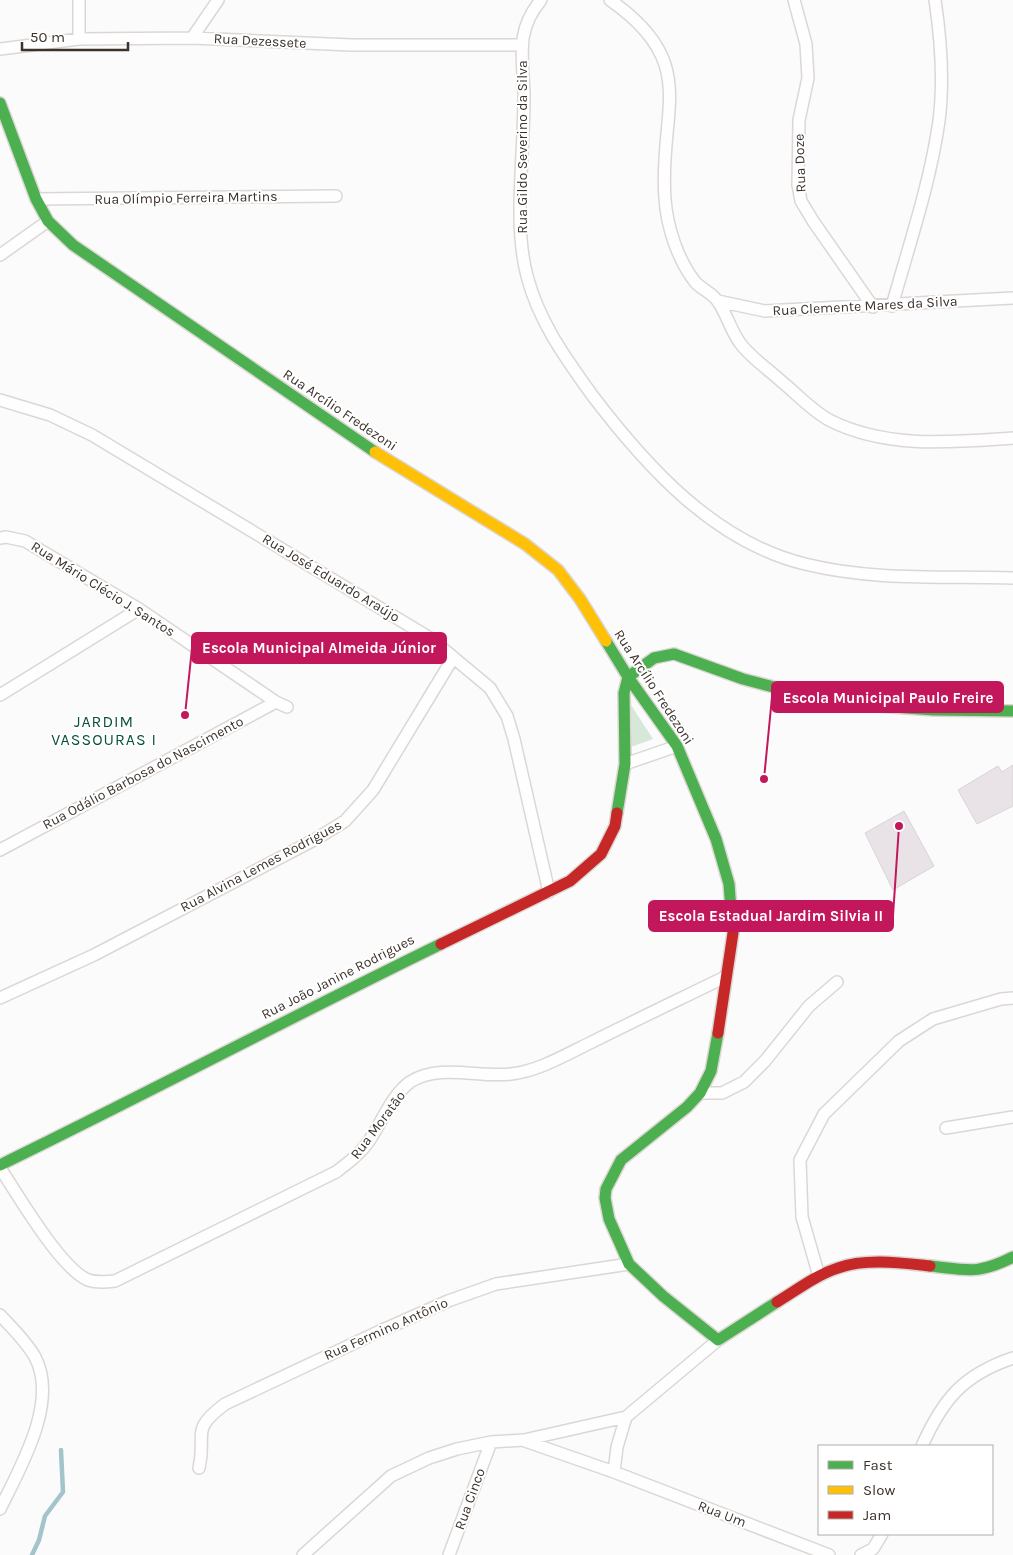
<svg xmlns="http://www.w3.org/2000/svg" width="1013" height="1555" font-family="Karla,sans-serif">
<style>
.green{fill:#d7e8d9}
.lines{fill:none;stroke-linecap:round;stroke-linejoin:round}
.stream{stroke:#a3c4ca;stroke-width:4.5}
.building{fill:#e9e2e7;stroke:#d9d4d8}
.street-casing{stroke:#dcd7d4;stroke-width:14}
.fast-casing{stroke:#dcd7d4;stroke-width:14}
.slow-casing{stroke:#dcd7d4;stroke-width:14}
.jam-casing{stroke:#dcd7d4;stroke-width:14}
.street{stroke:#fefefe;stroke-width:11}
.fast{stroke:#4caf50;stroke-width:11}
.slow{stroke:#ffc107;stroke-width:11}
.jam{stroke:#c62828;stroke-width:11}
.labels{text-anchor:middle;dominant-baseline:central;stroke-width:4;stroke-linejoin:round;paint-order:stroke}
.street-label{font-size:14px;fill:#3c322b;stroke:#fff}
.quarter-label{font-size:16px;letter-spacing:1px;fill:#095238;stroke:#fff}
.leader{fill:none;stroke:#c2185b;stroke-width:2}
.callout-dot{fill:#c2185b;stroke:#fff;stroke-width:2}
.callout{fill:#c2185b;stroke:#c2185b;stroke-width:2}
.callout-label{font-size:15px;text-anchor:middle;font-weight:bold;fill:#fff}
</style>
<rect width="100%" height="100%" fill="#fbfbfb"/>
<path class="green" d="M629,702L653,739L631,747Z"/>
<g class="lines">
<path class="stream" d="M32,1555L39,1540L45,1516L63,1492L61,1450"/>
</g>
<path class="building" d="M1013,765V806L977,824L958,790L998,766L1002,772Z
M904,811L934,866L893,890L865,833Z"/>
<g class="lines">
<g class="street-casing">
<path id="street" d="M541,0C515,31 523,57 524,95C524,114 523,134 522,154C520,193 517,238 527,276C539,322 565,357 592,395C646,466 714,542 805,564C873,581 944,576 1013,578
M610,0C702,64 658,111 665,199C667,227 678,261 696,283C703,290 714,294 719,303C727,315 731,331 740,343C750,357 768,369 781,381C797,394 813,412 831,421C888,449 952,442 1013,438
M794,0L806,44L808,78L799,120L798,185L801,201L813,221L873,307
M192,38L218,0
M79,39V0
M0,49L79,39L192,38L351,45H521
M36,199L336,196
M0,255L48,221
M718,301L765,311L1013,298
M892,306C909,245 930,184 939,121C944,82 941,40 935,0
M0,400L50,415L92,435L430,638L490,688L507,716L514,739L549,892
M0,538L6,537L25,541L139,609L276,702
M0,695L139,609
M625,764L677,746
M0,850L276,702L287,707
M0,998L94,955L316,839L345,821L373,790L453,658
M700,1093H722L744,1082L765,1061L809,1006L837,982
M946,1128L1013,1117
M0,1168C18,1195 60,1268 88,1280C97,1283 106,1282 115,1281L336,1172C348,1163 360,1154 369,1141C382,1122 391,1096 410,1082C439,1063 479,1078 511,1074C539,1071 567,1054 592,1042C636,1020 680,999 725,977
M819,1276L802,1217L800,1160L824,1114L899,1041L933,1019L1001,999L1013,998
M0,1315C12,1328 26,1341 35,1357C59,1402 20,1468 0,1509
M525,1441L614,1472L829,1555
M922,1446C943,1399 963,1375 1013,1358
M199,1468C207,1433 189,1431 225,1404L378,1332L448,1301L496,1284L629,1264
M614,1472L617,1447L626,1417
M303,1555L391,1476L429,1458L457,1449L491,1442L524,1440L626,1417L718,1340
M449,1555L491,1442
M861,1555L873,1549L882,1534"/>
</g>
<g class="fast-casing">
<path id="fast" d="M0,103L36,199L48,221L73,245L375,452
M606,641L628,677L677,746L716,839L729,884L731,910
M617,813L625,764L624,693L628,677L654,658L674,654L743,679L812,697L878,706L934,710L1013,711
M718,1033L711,1071L700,1093L687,1107L621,1160L606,1189L605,1198L609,1219L629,1264L663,1296L718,1340L777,1302
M0,1165C148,1093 293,1016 441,944
M930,1266C968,1270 977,1275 1013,1257"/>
</g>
<g class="slow-casing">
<path id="slow" d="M375,452L525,544L558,570L580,599L606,641"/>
</g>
<g class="jam-casing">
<path id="jam" d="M441,944L570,881L601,854L615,826L617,813
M718,1033L733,933L731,910
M777,1302C797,1290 816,1275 838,1268C866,1258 902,1263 930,1266"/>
</g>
<use href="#street" class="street"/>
<use href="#fast" class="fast"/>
<use href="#slow" class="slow"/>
<use href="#jam" class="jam"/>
</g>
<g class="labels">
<g class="street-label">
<text transform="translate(260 41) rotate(3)">Rua Dezessete</text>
<text transform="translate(522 147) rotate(-90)">Rua Gildo Severino da Silva</text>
<text transform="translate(800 163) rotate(-92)">Rua Doze</text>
<text transform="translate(186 198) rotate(-1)">Rua Olímpio Ferreira Martins</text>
<text transform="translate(865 306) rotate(-3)">Rua Clemente Mares da Silva</text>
<text transform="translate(340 410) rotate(34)">Rua Arcílio Fredezoni</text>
<text transform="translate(331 578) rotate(31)">Rua José Eduardo Araújo</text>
<text transform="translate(103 589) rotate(32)">Rua Mário Clécio J. Santos</text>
<text transform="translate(654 687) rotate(57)">Rua Arcílio Fredezoni</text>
<text transform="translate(143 773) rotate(-28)">Rua Odálio Barbosa do Nascimento</text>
<text transform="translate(261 866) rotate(-28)">Rua Alvina Lemes Rodrigues</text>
<text transform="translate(338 977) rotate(-27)">Rua João Janine Rodrigues</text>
<text transform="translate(378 1125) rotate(-53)">Rua Moratão</text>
<text transform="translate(386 1329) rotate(-24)">Rua Fermino Antônio</text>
<text transform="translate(470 1499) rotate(-70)">Rua Cinco</text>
<text transform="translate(722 1514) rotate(21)">Rua Um</text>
</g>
<g class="quarter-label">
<text x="104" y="721">JARDIM<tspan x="104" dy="18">VASSOURAS I</tspan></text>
</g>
</g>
<path class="leader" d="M185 715L192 648M764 779L772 697M899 826L893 916"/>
<g class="callout-dot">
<circle cx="185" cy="715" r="5"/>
<circle cx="764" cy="779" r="5"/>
<circle cx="899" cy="826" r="5"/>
</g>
<g class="callout">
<rect x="192" y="633" width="254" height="30" rx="5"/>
<rect x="772" y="682" width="231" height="30" rx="5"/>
<rect x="649" y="901" width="244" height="30" rx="5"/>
</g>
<g class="callout-label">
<text x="319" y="653">Escola Municipal Almeida Júnior</text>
<text x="888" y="703">Escola Municipal Paulo Freire</text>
<text x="771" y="921">Escola Estadual Jardim Silvia II</text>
</g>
<rect x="818" y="1445" width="175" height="90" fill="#ffffff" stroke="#b1adaa"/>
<rect x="828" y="1461" width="25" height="8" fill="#4caf50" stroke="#b1adaa"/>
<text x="863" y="1470" font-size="15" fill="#3c322b">Fast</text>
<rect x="828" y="1486" width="25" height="8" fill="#ffc107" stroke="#b1adaa"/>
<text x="863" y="1495" font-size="15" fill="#3c322b">Slow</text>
<rect x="828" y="1511" width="25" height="8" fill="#c62828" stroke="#b1adaa"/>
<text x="863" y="1520" font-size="15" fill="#3c322b">Jam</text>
<path d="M22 42v8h106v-8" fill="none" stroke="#3c322b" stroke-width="2.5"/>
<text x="30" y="42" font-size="15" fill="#3c322b" stroke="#ffffff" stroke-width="4" paint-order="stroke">50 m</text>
</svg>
